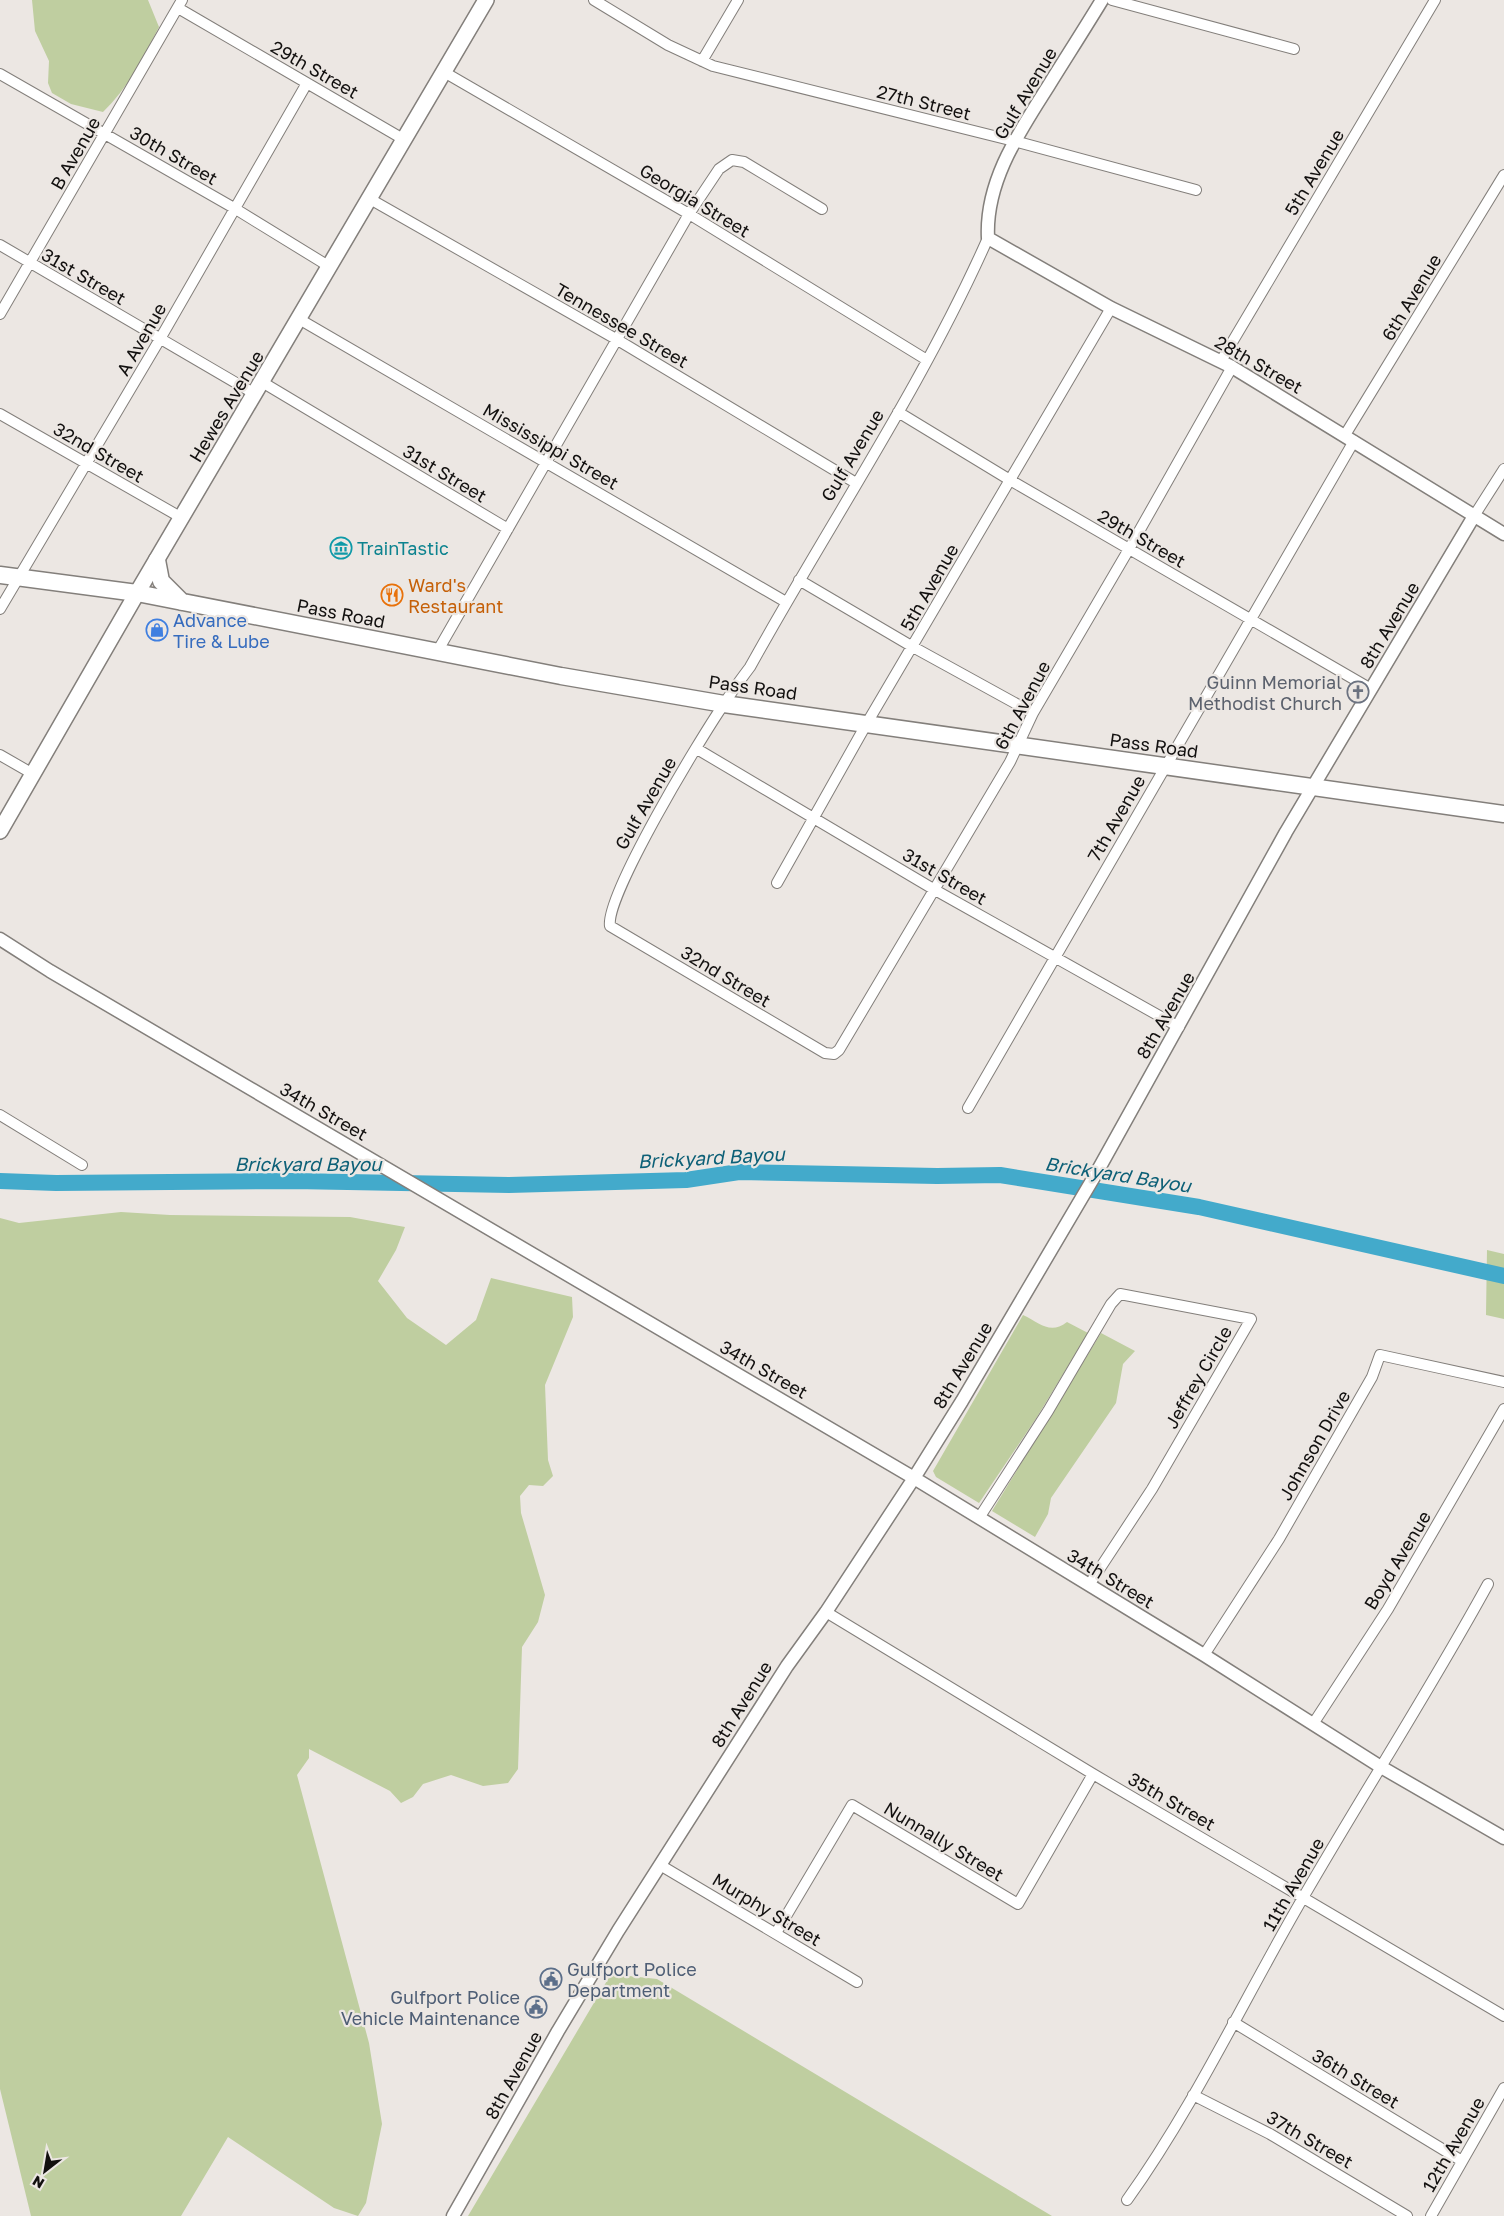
<svg xmlns="http://www.w3.org/2000/svg" width="1504" height="2216" font-family="'Golos Text',sans-serif">
<style>
.green{fill:#bfcea0}
.lines{fill:none;stroke-linecap:round;stroke-linejoin:round}
.river{stroke:#43aacb;stroke-width:16}
.minor-casing{stroke:#837f7b;stroke-width:12}
.tertiary-casing{stroke:#837f7b;stroke-width:15}
.secondary-casing{stroke:#837f7b;stroke-width:18}
.primary-casing{stroke:#837f7b;stroke-width:19}
.minor{stroke:#fff;stroke-width:10}
.tertiary{stroke:#fff;stroke-width:12}
.secondary{stroke:#fff;stroke-width:15}
.primary{stroke:#fff;stroke-width:16}
.labels{text-anchor:middle;dominant-baseline:central;stroke-width:4.5;stroke-linejoin:round;paint-order:stroke}
.street-label{font-size:18px;fill:#12100f;stroke:#ece7e3}
.culture-label{font-size:18px;fill:#0d838f;stroke:#ece7e3;text-anchor:start}
.food-label{font-size:18px;fill:#c56008;stroke:#ece7e3;text-anchor:start}
.shop-label{font-size:18px;fill:#366cbe;stroke:#ece7e3;text-anchor:start}
.worship-label{font-size:18px;fill:#5b616d;stroke:#ece7e3;text-anchor:end}
.service-label{font-size:18px;fill:#4e5e75;stroke:#ece7e3;text-anchor:start}
.water-label{font-size:19px;font-style:italic;fill:#0d6077;stroke:#ece7e3}
</style>
<rect width="100%" height="100%" fill="#ece7e3"/>
<path class="green" d="M32,0H148L159,27C143,58 128,88 103,112L71,104L52,93L48,83L49,61L35,31Z
M121,1212L170,1215L350,1217L405,1227L396,1250L378,1281L407,1318L446,1345L476,1320L491,1278L572,1297L573,1317L545,1385L548,1460L553,1476L543,1486L529,1485L520,1496L521,1513L545,1595L538,1622L522,1647L518,1769L508,1783L483,1786L451,1775L423,1784L413,1797L401,1803L390,1791L309,1749V1758L297,1775L369,2043L382,2124L366,2203L358,2216L334,2208L228,2137L181,2216H31L0,2089V1218L19,1223Z
M1487,1250L1504,1254V1319L1486,1315Z
M1023,1315C1040,1323 1050,1335 1067,1322L1088,1333L1037,1417L979,1503L936,1477L933,1471Z
M1101,1333L1135,1351L1123,1364L1116,1403L1051,1498L1048,1514L1035,1537L992,1511Z
M611,1974L657,1979L1052,2216H468Z"/>
<g class="lines">
<path class="river" d="M0,1181L56,1183L294,1181L509,1185L686,1180L739,1172L937,1176L1000,1175L1199,1207L1504,1276"/>
<g class="minor-casing">
<path id="minor" d="M594,0L668,45L713,66L1014,141L1196,190
M1112,0L1294,49
M178,8L403,139
M702,61L738,0
M444,72L689,214L927,360
M0,74L234,208L330,267
M370,199L616,339L856,483
M988,238C922,387 829,524 750,667C741,679 732,691 724,704C701,737 605,896 610,926L825,1053L834,1054L839,1050L1010,762L1033,713L1129,549L1232,367
M0,245L255,394
M0,314L182,0
M299,319L786,602
M1221,361L1435,0
M262,382L508,529
M898,412L1010,480L1371,689
M0,414L182,518
M1345,435L1504,175
M1474,516L1504,469
M799,580L913,647L1033,713
M0,609L160,339L307,83
M437,652L689,214L719,169L732,160L744,162L822,209
M697,749L935,890L1179,1027
M0,755L33,774
M777,883L867,723L1111,308
M968,1108L1354,441
M0,1115L82,1165
M979,1518L1048,1411L1111,1304L1120,1294L1251,1319L1152,1489L1089,1585
M826,1612L1093,1774L1504,2016
M1204,1655L1279,1539L1372,1377L1380,1355L1504,1382
M1313,1724L1388,1609L1504,1409
M660,1865L857,1982
M776,1933L852,1805L1018,1904L1093,1774
M1233,2022L1462,2161
M1193,2095L1270,2134L1407,2216
M1127,2200C1195,2105 1245,1997 1304,1896C1364,1792 1430,1690 1488,1584
M1431,2216L1504,2088"/>
</g>
<g class="tertiary-casing">
<path id="tertiary" d="M1102,0C1085,28 1067,56 1049,85C1020,131 985,181 988,238L1111,308L1232,367L1504,534
M0,939L50,971L914,1478L1204,1655L1381,1767L1504,1838
M453,2216L558,2031L618,1931L787,1666L826,1612L914,1478L962,1401L1097,1172L1286,832L1474,516"/>
</g>
<g class="secondary-casing">
<path id="secondary" d="M0,831L137,593L486,0"/>
</g>
<g class="primary-casing">
<path id="primary" d="M157,560L161,581L182,602
M0,575L137,593L561,676L724,704L1504,814"/>
</g>
<use href="#minor" class="minor"/>
<use href="#tertiary" class="tertiary"/>
<use href="#secondary" class="secondary"/>
<use href="#primary" class="primary"/>
</g>
<defs>
<g id="museum-ring" transform="scale(1.125)"><circle r="9.5" fill="#ece7e3" stroke="#0f9aa8" stroke-width="1.5"/><path d="M0-6L6-3V-2H-6V-3ZM-5-1h2V3h-2ZM-1-1h2V3h-2ZM3-1h2V3H3ZM-6 4H6V6H-6Z" fill="#0f9aa8"/></g>
<g id="restaurant-ring" transform="scale(1.125)"><circle r="9.5" fill="#ece7e3" stroke="#e8710a" stroke-width="1.5"/><path d="M-5-6h1v4h1v-4h1v4h1v-4h1v5L-1.5 .5V6h-2V.5L-5-1ZM5-6V6H3V1.5H1.5Q1.5-4 5-6Z" fill="#e8710a"/></g>
<g id="shop-ring" transform="scale(1.125)"><circle r="9.5" fill="#ece7e3" stroke="#3f7fe0" stroke-width="1.5"/><path d="M-5-2.5h2.3a2.7 3.5 0 0 1 5.4 0H5L5.5 6h-11ZM-1.5-2.5h3a1.5 2.3 0 0 0-3 0Z" fill="#3f7fe0"/></g>
<g id="church-ring" transform="scale(1.125)"><circle r="9.5" fill="#ece7e3" stroke="#6b7280" stroke-width="1.5"/><path d="M-1.2-6h2.4v3.5h3.3v2.4h-3.3V6h-2.4V-.1h-3.3v-2.4h3.3Z" fill="#6b7280"/></g>
<g id="civic-ring" transform="scale(1.125)"><circle r="9.5" fill="#ece7e3" stroke="#5c6f8a" stroke-width="1.5"/><path d="M-.6-6.5H3V-4.5H.6V-3L4-1V1h2V6H-6V1h2V-1L-.6-3ZM-1.2 2.5V6h2.4V2.5Z" fill="#5c6f8a"/></g>
</defs>
<g fill-rule="evenodd">
<use href="#museum-ring" x="341" y="548"/>
<use href="#restaurant-ring" x="392" y="595"/>
<use href="#shop-ring" x="157" y="630"/>
<use href="#church-ring" x="1358" y="692"/>
<use href="#civic-ring" x="551" y="1979"/>
<use href="#civic-ring" x="536" y="2007"/>
</g>
<g class="labels">
<g class="street-label">
<text transform="translate(315 69) rotate(30)">29th Street</text>
<text transform="translate(1025 93) rotate(-59)">Gulf Avenue</text>
<text transform="translate(924 102) rotate(14)">27th Street</text>
<text transform="translate(75 153) rotate(-60)">B Avenue</text>
<text transform="translate(174 155) rotate(30)">30th Street</text>
<text transform="translate(1314 172) rotate(-59)">5th Avenue</text>
<text transform="translate(695 200) rotate(31)">Georgia Street</text>
<text transform="translate(84 276) rotate(30)">31st Street</text>
<text transform="translate(1411 297) rotate(-59)">6th Avenue</text>
<text transform="translate(622 325) rotate(30)">Tennessee Street</text>
<text transform="translate(141 339) rotate(-60)">A Avenue</text>
<text transform="translate(1259 364) rotate(30)">28th Street</text>
<text transform="translate(226 406) rotate(-59)">Hewes Avenue</text>
<text transform="translate(551 446) rotate(30)">Mississippi Street</text>
<text transform="translate(99 452) rotate(30)">32nd Street</text>
<text transform="translate(852 455) rotate(-59)">Gulf Avenue</text>
<text transform="translate(445 473) rotate(31)">31st Street</text>
<text transform="translate(1142 538) rotate(30)">29th Street</text>
<text transform="translate(929 587) rotate(-60)">5th Avenue</text>
<text transform="translate(341 613) rotate(11)">Pass Road</text>
<text transform="translate(1389 625) rotate(-59)">8th Avenue</text>
<text transform="translate(753 687) rotate(8)">Pass Road</text>
<text transform="translate(1022 705) rotate(-62)">6th Avenue</text>
<text transform="translate(1154 745) rotate(8)">Pass Road</text>
<text transform="translate(645 803) rotate(-60)">Gulf Avenue</text>
<text transform="translate(1116 818) rotate(-60)">7th Avenue</text>
<text transform="translate(945 876) rotate(30)">31st Street</text>
<text transform="translate(726 976) rotate(31)">32nd Street</text>
<text transform="translate(1165 1015) rotate(-60)">8th Avenue</text>
<text transform="translate(324 1111) rotate(30)">34th Street</text>
<text transform="translate(962 1365) rotate(-59)">8th Avenue</text>
<text transform="translate(764 1369) rotate(30)">34th Street</text>
<text transform="translate(1198 1377) rotate(-60)">Jeffrey Circle</text>
<text transform="translate(1314 1445) rotate(-60)">Johnson Drive</text>
<text transform="translate(1397 1560) rotate(-59)">Boyd Avenue</text>
<text transform="translate(1111 1578) rotate(31)">34th Street</text>
<text transform="translate(741 1704) rotate(-58)">8th Avenue</text>
<text transform="translate(1172 1801) rotate(30)">35th Street</text>
<text transform="translate(944 1841) rotate(31)">Nunnally Street</text>
<text transform="translate(1293 1884) rotate(-60)">11th Avenue</text>
<text transform="translate(767 1909) rotate(31)">Murphy Street</text>
<text transform="translate(513 2075) rotate(-61)">8th Avenue</text>
<text transform="translate(1356 2078) rotate(31)">36th Street</text>
<text transform="translate(1310 2139) rotate(30)">37th Street</text>
<text transform="translate(1453 2144) rotate(-60)">12th Avenue</text>
</g>
<g class="culture-label">
<text x="357" y="548">TrainTastic</text>
</g>
<g class="food-label">
<text x="408" y="585">Ward's<tspan x="408" dy="21">Restaurant</tspan></text>
</g>
<g class="shop-label">
<text x="173" y="620">Advance<tspan x="173" dy="21">Tire &amp; Lube</tspan></text>
</g>
<g class="worship-label">
<text x="1342" y="682">Guinn Memorial<tspan x="1342" dy="21">Methodist Church</tspan></text>
</g>
<g class="service-label">
<text x="567" y="1969">Gulfport Police<tspan x="567" dy="21">Department</tspan></text>
<text x="520" y="1997" text-anchor="end">Gulfport Police<tspan x="520" dy="21">Vehicle Maintenance</tspan></text>
</g>
<g class="water-label">
<text transform="translate(711 1157) rotate(-3)">Brickyard Bayou</text>
<text x="308" y="1163">Brickyard Bayou</text>
<text transform="translate(1118 1174) rotate(9)">Brickyard Bayou</text>
</g>
</g>
<g transform="translate(45 2171) rotate(211)" stroke="#ece7e3" stroke-width="4" paint-order="stroke">
<path d="M0-4L9 19L0 12L-9 19Z" fill="#12100f"/>
<text y="-8" font-size="14" font-weight="bold" text-anchor="middle" fill="#12100f">N</text>
</g>
</svg>
